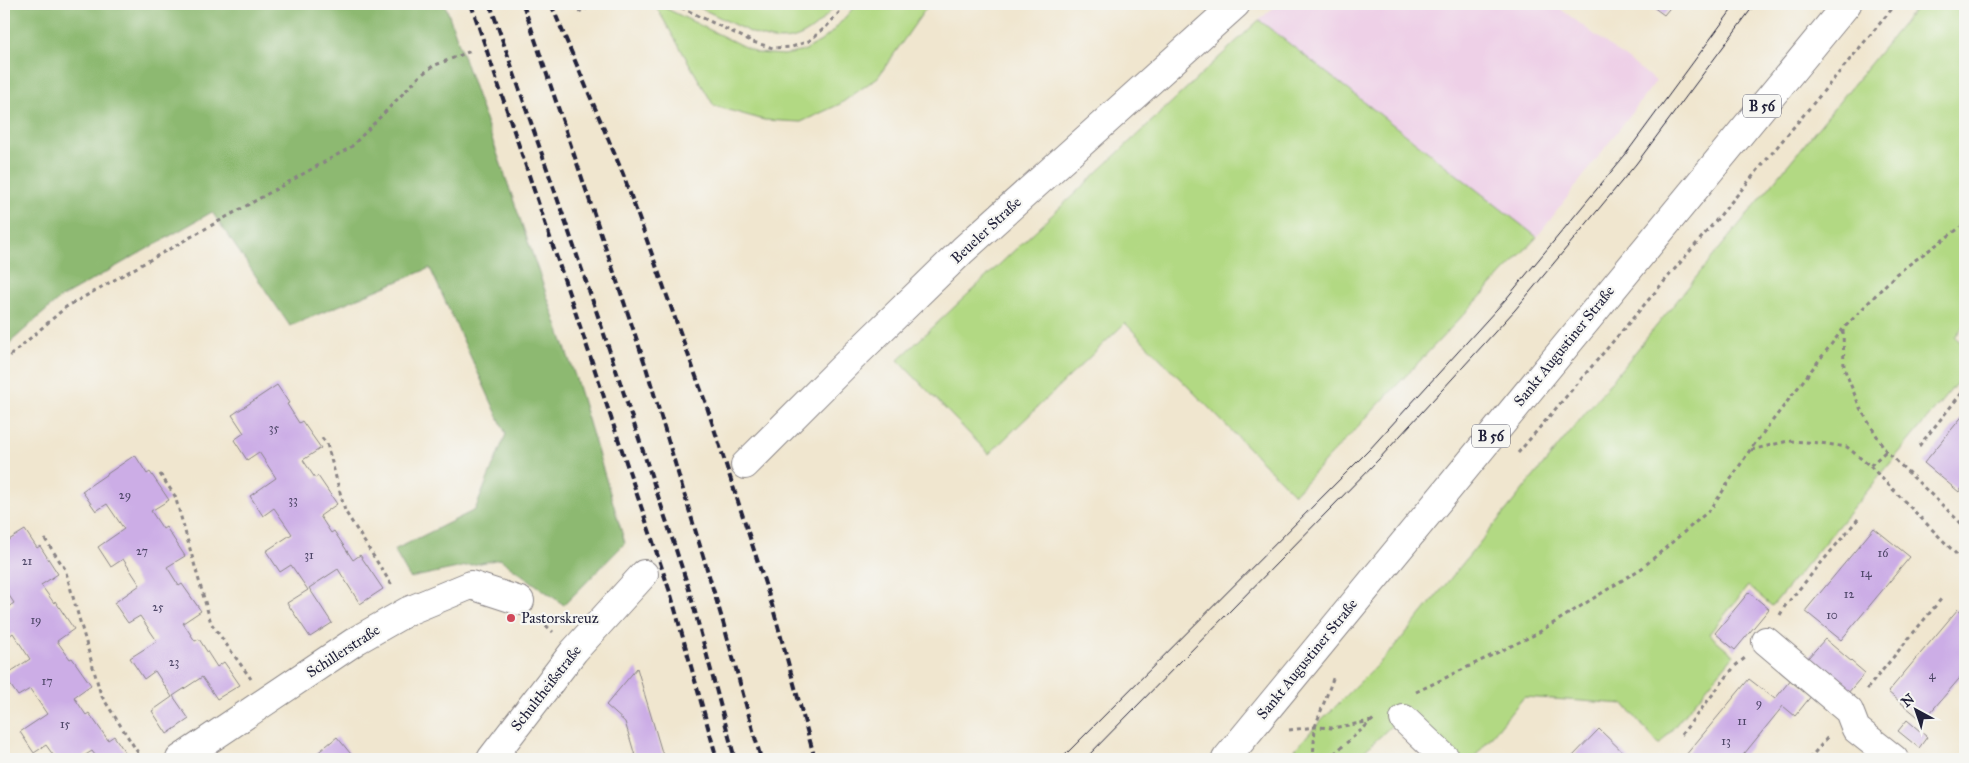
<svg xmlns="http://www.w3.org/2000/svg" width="1969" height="763" font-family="'IM FELL Great Primer',serif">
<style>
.built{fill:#eed0e7}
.green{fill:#b2d983;stroke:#6a7e5f}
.forest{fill:#8db971;stroke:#586e56}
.building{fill:#ccade6}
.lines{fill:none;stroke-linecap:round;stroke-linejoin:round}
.minor-casing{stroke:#898485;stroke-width:30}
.major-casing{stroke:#898485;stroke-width:30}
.path{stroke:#898485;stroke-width:3;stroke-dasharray:4 4;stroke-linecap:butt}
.minor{stroke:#fff;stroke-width:28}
.major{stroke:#fff;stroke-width:28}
.tram{stroke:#22223b;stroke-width:1}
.rail{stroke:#22223b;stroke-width:4;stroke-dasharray:8 4;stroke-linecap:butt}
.poi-dot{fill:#d1495b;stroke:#f6f6f2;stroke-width:2}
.labels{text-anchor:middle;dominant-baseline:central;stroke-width:4.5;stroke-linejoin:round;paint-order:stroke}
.number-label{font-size:12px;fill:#4c4566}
.shield{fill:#f6f6f2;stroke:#626272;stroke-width:1}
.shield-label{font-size:14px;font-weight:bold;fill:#22223b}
.street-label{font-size:15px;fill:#22223b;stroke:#f6f6f2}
.poi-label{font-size:15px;fill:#22223b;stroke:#f6f6f2;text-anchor:start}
</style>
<rect width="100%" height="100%" fill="#f6f6f2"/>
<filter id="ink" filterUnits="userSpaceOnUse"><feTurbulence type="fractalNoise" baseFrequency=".02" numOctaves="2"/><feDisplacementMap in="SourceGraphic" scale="10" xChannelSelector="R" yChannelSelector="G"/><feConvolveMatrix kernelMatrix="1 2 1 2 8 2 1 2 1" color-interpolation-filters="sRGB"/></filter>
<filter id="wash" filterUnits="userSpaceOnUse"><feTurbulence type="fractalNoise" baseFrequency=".0096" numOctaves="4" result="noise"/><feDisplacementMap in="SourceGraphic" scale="20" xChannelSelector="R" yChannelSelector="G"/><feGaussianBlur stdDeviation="1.12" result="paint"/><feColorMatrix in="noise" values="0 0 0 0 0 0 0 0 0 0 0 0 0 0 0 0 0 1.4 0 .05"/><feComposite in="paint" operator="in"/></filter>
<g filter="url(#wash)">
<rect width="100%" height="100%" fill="#f0e6cf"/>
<path class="built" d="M1278,4H1554L1656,81L1537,237L1259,20Z"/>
<path class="green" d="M691,4H837C828,14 820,24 809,31C783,49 758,36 733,24C719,17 705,10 691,4Z
M857,4H929L878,77L840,104L801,122L764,120L714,106L655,5L665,8L757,53L784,55L804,51L821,41L830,34Z
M1919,4H1965V324L1955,337L1965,346V373L1772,606L1748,586L1709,634L1734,655L1659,745L1624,704L1524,697L1473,759H1455L1406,712L1356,759H1286L1315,727L1393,649Z
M1259,20L1537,237L1294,494L1125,323L989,454L898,360Z"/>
<path class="forest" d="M4,4H445L576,379L625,543L564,605L500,559L410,578L394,550L475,510L506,434L430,268L290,326L212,212L59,299L4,348Z"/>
<g id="blocks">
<path class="building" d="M1649,4H1673L1664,15Z
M277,385L289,403L287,404L299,423L302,421L321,448L303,460L315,478L318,476L337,504L320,516L331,533L334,531L353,560L360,555L383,589L360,604L338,569L309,588L332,623L310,637L287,603L308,590L291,565L280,572L266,551L292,534L274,508L263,516L250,496L276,478L259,452L247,460L234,440L244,433L232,415Z
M1965,413V484L1959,492L1924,463Z
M135,455L147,474L150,472L169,500L151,511L163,529L166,527L185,556L167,567L179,586L182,584L201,611L183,623L195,641L199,639L217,667L224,662L240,685L217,699L202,677L173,696L189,719L167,734L152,711L172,697L155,671L144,679L130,658L157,641L140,616L128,623L114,603L140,585L123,559L111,567L98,547L124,529L107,504L96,511L82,491Z
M1874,528L1910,557L1841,640L1805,611Z
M25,530L37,548L40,546L58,574L41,585L54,603L55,601L74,629L57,641L70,659L72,658L91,685L74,697L86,715L89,713L108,740L114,736L129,758L128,759H98L92,751L79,759H56L46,745L34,753L20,732L47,714L30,689L18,696L4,676L30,659L13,633L4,640V610L14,603L4,588V543Z
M1749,592L1769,609L1735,650L1715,633Z
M1958,609L1965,615V672L1923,721L1888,692Z
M1825,639L1865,673L1847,694L1807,659Z
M637,668L646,699L664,759H636L625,722L606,705Z
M1792,678L1812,695L1795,716L1783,706L1740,759H1689L1685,756L1749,679L1775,699Z
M1907,720L1927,737L1919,748L1898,731Z
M1599,729L1630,759H1570Z
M337,737L355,759H310Z"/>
</g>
</g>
<g filter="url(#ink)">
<use href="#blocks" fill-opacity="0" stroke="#898485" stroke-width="1"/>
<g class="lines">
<g class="minor-casing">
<path id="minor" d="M745,465L849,361L963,250L1236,4
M1766,641L1849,711L1856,729L1894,759
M1404,719L1446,759
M180,759L357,640L408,611L471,585L520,601
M491,759L574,651L644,574"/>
</g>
<g class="major-casing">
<path id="major" d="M1226,759L1847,4"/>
</g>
<path class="path" d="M674,4L753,42L773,48L792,47L809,41L827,26L847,4
M578,12L599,4
M1843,330L1844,368L1860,408L1886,451L1965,527
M4,361L66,307L351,147L420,76L433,66L471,51
M322,438L327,444L345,511L393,587
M1919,446L1965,389
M1751,450L1788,441L1820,443L1847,447L1870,466L1886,451
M1518,453L1708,230L1896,4
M1870,466L1965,563
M160,474L175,496L211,623L251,679
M45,539L65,569L101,695L142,759
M1780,615L1785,606L1858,519
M540,620L553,632
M1867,689L1942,598
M1416,692L1536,634L1642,568L1711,509L1750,450L1843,329L1896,274L1965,224
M1289,730L1315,727L1332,728L1372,721
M1681,735L1735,666L1745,658
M1313,759L1315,727L1334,676
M1328,759L1375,718
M1809,759L1828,737"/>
<use href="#minor" class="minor"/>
<use href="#major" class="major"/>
<path class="tram" d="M1061,759L1369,450L1506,299L1625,155L1736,4
M1085,759L1379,459L1515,310L1636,164L1755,4"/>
<path class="rail" d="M471,4L671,595L717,759
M490,4L600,322L688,586L735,759
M523,4L645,364L723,622L761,759
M551,4L623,174L706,404L772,605L815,759"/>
</g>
</g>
<circle class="poi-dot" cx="511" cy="618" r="5"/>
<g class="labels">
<g class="number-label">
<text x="274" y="428">35</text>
<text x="125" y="495">29</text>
<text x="293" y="500">33</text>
<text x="142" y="551">27</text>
<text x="1883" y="553">16</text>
<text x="309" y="555">31</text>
<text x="27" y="561">21</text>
<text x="1866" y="573">14</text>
<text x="1849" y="594">12</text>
<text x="158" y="607">25</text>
<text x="1832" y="615">10</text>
<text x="36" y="620">19</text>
<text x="174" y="662">23</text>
<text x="1932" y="675">4</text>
<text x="47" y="681">17</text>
<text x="1759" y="703">9</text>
<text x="1742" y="721">11</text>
<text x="65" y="724">15</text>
<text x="1726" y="741">13</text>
</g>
<g class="shield">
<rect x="1743" y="94.5" width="38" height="23" rx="4"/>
<rect x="1472" y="424.5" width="38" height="23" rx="4"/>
</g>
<g class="shield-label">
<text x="1762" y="106">B 56</text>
<text x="1491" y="436">B 56</text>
</g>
<g class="street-label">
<text transform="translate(986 230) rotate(-43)">Beueler Straße</text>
<text transform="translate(1564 346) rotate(-51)">Sankt Augustiner Straße</text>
<text transform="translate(343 651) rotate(-33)">Schillerstraße</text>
<text transform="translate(1307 659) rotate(-51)">Sankt Augustiner Straße</text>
<text transform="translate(546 688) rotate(-52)">Schultheißstraße</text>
</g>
<g class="poi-label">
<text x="521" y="618">Pastorskreuz</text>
</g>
</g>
<rect width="1969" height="763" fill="none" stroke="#f6f6f2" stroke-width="20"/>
<g transform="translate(1916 710) rotate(320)" stroke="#f6f6f2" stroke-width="4" paint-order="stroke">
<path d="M0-4L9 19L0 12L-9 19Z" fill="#22223b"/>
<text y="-8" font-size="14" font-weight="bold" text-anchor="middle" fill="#22223b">N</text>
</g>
</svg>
